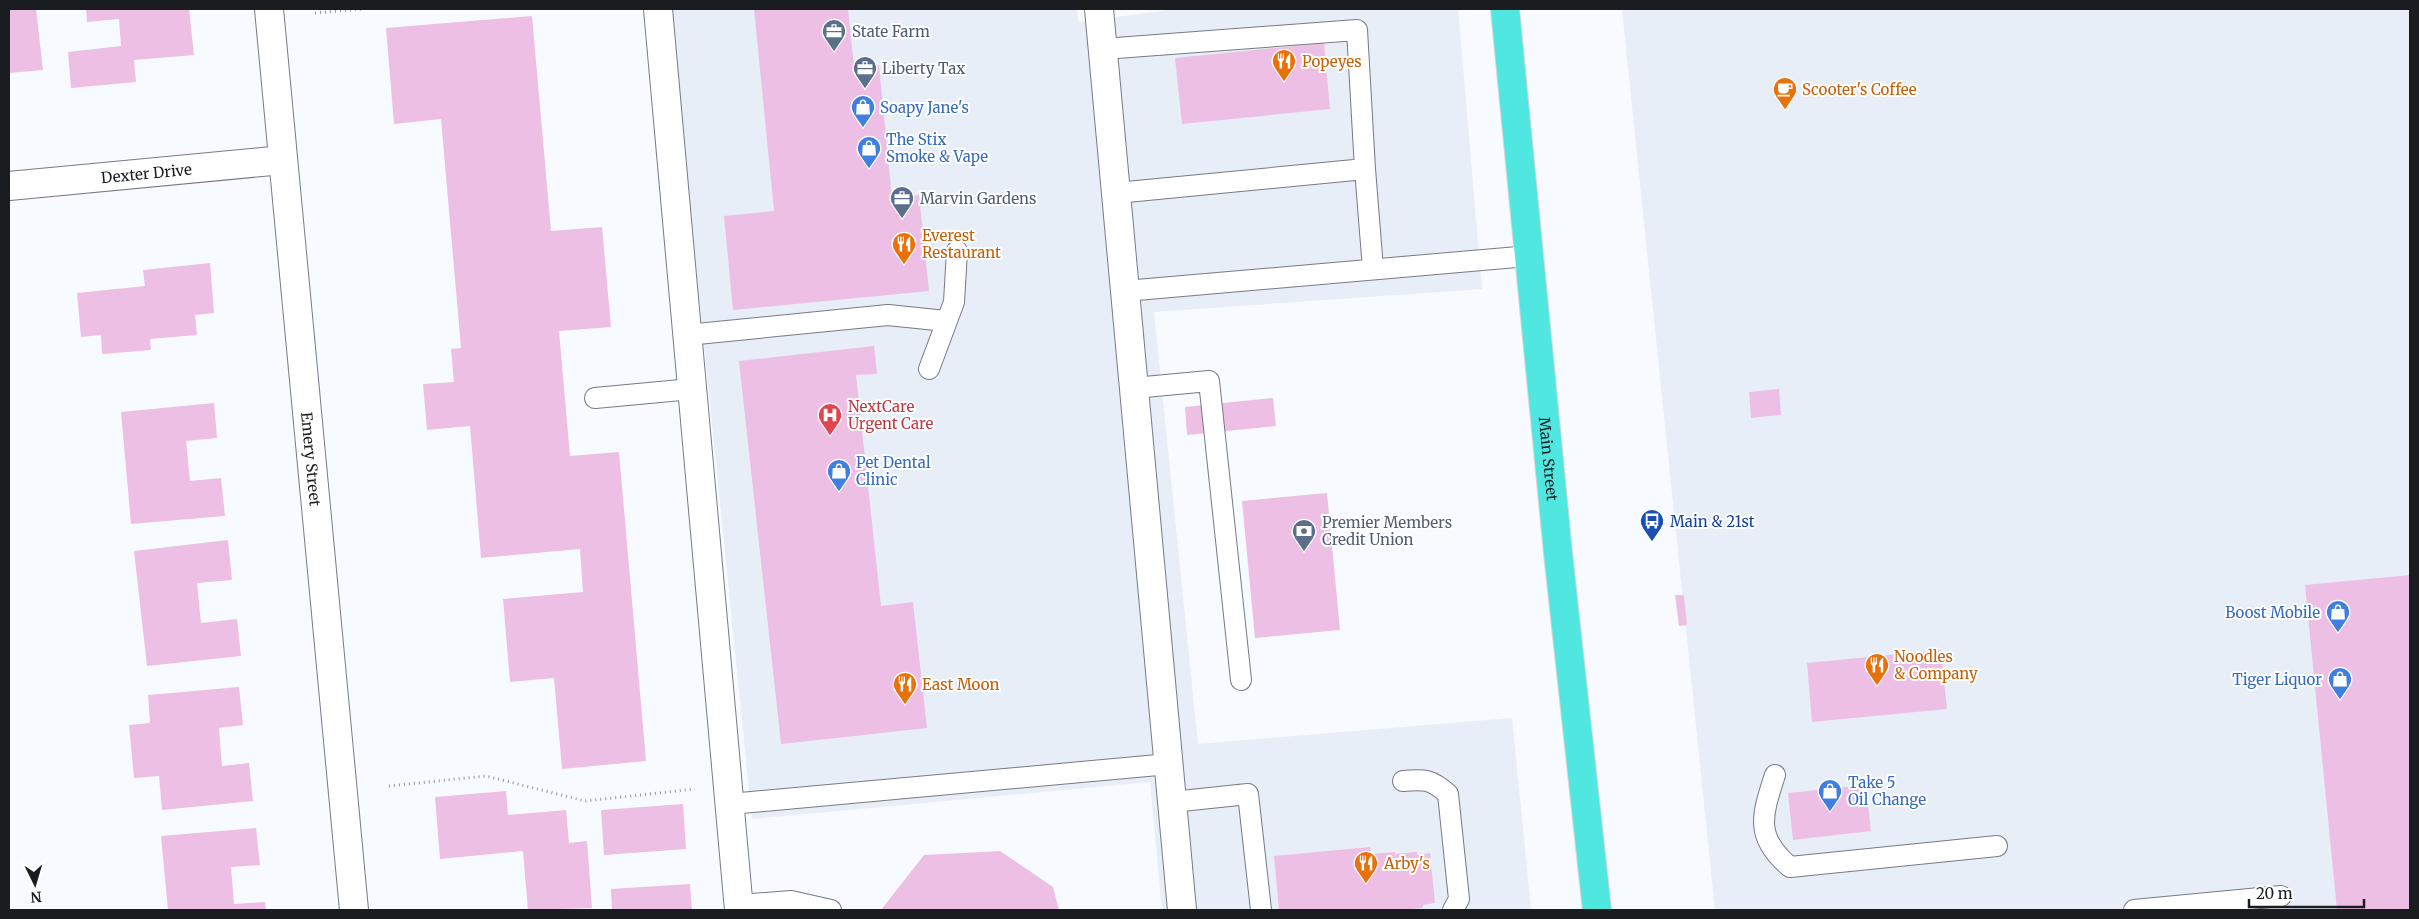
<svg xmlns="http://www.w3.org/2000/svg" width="2419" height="919" font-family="Merriweather,serif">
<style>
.built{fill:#e7eef8}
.building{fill:#eebfe5}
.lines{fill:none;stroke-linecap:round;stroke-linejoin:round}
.service-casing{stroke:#757b85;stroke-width:22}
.minor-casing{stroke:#757b85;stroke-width:30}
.trunk-casing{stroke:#d6d6d7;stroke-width:30}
.path{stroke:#929599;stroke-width:3;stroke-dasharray:1 4;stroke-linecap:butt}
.service{stroke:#fff;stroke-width:20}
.minor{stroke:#fff;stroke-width:28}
.trunk{stroke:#50e7e0;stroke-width:28}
.labels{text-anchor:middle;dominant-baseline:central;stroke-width:4;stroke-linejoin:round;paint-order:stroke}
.service-label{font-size:15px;fill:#4e5e75;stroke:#fff;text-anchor:start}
.food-label{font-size:15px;fill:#c56008;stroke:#fff;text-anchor:start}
.shop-label{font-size:15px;fill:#366cbe;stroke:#fff;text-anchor:start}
.street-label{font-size:15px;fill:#1a1d20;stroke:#fff}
.health-label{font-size:15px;fill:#be3a42;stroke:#fff;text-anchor:start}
.transit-label{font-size:15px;fill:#164399;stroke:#fff;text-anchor:start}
</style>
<rect width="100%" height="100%" fill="#f7fafe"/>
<path class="built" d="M670,9H1077L1079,22L1176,9H1458L1482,289L1154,312L1198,744L1512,718L1531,910H1162L1150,782L752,819Z
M1622,9H2410V910H1715Z"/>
<path class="building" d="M9,9H36L43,70L9,73Z
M86,9H189L194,55L134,60L136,82L71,88L68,52L121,46L119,19L87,22Z
M754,9H848L854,67L879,65L892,198L919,195L929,291L733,310L724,216L774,211Z
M532,16L551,231L602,227L611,327L559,331L570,456L619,452L646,761L562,769L554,678L510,682L503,599L583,592L580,549L481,558L470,426L427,430L423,384L454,382L451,349L461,348L441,119L394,124L386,28Z
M1324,43L1330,109L1182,124L1175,58Z
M210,263L214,313L195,315L197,335L150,339L151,350L102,354L101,335L81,337L77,293L145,286L143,270Z
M874,346L877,374L856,375L881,606L913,602L927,728L781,744L739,361Z
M1779,389L1781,415L1751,418L1749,392Z
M1273,398L1276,426L1187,435L1185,407Z
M214,403L217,438L186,441L190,481L221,478L225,516L131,524L121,412Z
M1327,493L1340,630L1255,638L1242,501Z
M228,540L232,580L197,583L201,623L237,619L241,656L147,666L134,551Z
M2410,575V910H2337L2305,585Z
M1675,595H1684L1687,625L1679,626Z
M1941,650L1947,709L1812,722L1807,663Z
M239,687L243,725L219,728L222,766L249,763L253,801L162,810L159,776L134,778L129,725L150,723L148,695Z
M1866,785L1871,831L1793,840L1788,793Z
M506,791L508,815L566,810L569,843L587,841L592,908L528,910L523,851L440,859L435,797Z
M683,804L686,849L604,855L601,810Z
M256,828L260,865L231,867L234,904L265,902L266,910H168L161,836Z
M1370,847L1371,854L1395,852V854L1417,852V855L1430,853L1435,903L1423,905V908L1401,910H1279L1274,856Z
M1000,851L1053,887L1059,910H881L924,855Z
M690,884L692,910H612L611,889Z"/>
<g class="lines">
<g class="service-casing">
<path id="service" d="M1103,49L1357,30L1365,169
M1116,193L1365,169L1373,269
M1125,291L1529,256
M687,335L888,315L946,321
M929,369L954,302L957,251
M1134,388L1209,381L1241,680
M595,398L692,389
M1775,775C1762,815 1754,837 1790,867L1997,846
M1403,781C1425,779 1431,779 1448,794L1459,899L1453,910
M1172,802L1248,794L1261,910
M730,804L1169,764
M739,905L791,901L831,910
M2134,910L2281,896"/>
</g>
<g class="minor-casing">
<g id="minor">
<path id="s1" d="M269,9L354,910"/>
<path d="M658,9L739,910"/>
<path d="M1099,9L1182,910"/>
<path id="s2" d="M9,186L283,160"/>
</g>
</g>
<g class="trunk-casing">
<g id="trunk">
<path id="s3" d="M1505,9L1558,553L1597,910"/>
</g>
</g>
<path class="path" d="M315,13L362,9
M389,786L486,776L585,801L695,789"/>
<use href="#service" class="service"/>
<use href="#minor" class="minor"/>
<use href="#trunk" class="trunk"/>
</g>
<defs>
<g id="office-pin" transform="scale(1.25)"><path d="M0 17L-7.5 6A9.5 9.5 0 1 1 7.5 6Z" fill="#5c6f8a" stroke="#fff"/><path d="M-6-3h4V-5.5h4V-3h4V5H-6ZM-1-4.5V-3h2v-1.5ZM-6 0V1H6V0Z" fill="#fff"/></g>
<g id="restaurant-pin" transform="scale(1.25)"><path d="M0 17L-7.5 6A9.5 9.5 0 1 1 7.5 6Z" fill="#e8710a" stroke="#fff"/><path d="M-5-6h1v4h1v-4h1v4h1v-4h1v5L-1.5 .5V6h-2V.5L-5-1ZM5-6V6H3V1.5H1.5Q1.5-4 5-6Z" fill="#fff"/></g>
<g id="cafe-pin" transform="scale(1.25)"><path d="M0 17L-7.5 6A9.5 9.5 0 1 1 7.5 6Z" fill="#e8710a" stroke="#fff"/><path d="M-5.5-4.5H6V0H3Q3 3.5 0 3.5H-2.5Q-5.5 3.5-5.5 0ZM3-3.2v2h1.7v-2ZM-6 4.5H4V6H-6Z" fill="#fff"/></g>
<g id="shop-pin" transform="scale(1.25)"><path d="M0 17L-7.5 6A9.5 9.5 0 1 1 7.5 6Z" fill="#3f7fe0" stroke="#fff"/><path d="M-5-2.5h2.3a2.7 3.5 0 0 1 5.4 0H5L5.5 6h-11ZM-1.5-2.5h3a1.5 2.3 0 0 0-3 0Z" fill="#fff"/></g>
<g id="hospital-pin" transform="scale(1.25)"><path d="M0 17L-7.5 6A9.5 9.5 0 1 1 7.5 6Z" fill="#e0444e" stroke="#fff"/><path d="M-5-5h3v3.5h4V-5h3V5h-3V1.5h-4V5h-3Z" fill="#fff"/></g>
<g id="bus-pin" transform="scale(1.25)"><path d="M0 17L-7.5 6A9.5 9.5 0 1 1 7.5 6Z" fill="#1a4fb4" stroke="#fff"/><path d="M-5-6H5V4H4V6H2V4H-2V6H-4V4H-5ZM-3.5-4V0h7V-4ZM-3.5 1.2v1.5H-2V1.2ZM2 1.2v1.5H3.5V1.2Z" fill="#fff"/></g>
<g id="bank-pin" transform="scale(1.25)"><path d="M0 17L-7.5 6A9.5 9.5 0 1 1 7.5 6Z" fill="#5c6f8a" stroke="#fff"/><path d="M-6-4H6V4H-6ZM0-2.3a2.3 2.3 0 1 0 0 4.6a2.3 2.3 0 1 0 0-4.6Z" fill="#fff"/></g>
</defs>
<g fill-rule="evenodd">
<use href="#office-pin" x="834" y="31"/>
<use href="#restaurant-pin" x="1284" y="61"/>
<use href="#office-pin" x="865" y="68"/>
<use href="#cafe-pin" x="1785" y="89"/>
<use href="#shop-pin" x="863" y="107"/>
<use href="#shop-pin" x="869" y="148"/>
<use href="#office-pin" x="902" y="198"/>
<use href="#restaurant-pin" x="904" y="244"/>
<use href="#hospital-pin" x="830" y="415"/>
<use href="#shop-pin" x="839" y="471"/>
<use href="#bus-pin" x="1652" y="521"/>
<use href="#bank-pin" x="1304" y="531"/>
<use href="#shop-pin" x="2338" y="612"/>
<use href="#restaurant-pin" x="1877" y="665"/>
<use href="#shop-pin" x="2340" y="679"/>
<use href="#restaurant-pin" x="905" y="684"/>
<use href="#shop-pin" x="1830" y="791"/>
<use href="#restaurant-pin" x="1366" y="863"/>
</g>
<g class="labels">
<g class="service-label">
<text x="852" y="31">State Farm</text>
<text x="882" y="68">Liberty Tax</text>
<text x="920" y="198">Marvin Gardens</text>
<text x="1322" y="522">Premier Members<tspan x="1322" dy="17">Credit Union</tspan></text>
</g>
<g class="food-label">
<text x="1302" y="61">Popeyes</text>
<text x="1802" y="89">Scooter's Coffee</text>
<text x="922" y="235">Everest<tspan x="922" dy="17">Restaurant</tspan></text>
<text x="1894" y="656">Noodles<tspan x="1894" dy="17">&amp; Company</tspan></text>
<text x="922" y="684">East Moon</text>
<text x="1384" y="863">Arby's</text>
</g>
<g class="shop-label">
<text x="880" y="107">Soapy Jane's</text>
<text x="886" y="139">The Stix<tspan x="886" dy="17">Smoke &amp; Vape</tspan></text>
<text x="856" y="462">Pet Dental<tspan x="856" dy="17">Clinic</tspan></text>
<text x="2320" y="612" text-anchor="end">Boost Mobile</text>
<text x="2322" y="679" text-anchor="end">Tiger Liquor</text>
<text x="1848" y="782">Take 5<tspan x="1848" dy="17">Oil Change</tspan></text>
</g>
<g class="street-label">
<text stroke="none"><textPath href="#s2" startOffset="138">Dexter Drive</textPath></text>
<text stroke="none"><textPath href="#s1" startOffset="452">Emery Street</textPath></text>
<text stroke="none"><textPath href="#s3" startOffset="452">Main Street</textPath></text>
</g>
<g class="health-label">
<text x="848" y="406">NextCare<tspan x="848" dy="17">Urgent Care</tspan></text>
</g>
<g class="transit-label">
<text x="1670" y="521">Main &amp; 21st</text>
</g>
</g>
<rect width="2419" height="919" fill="none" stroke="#1a1d20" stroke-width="20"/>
<g transform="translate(35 884) rotate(175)" stroke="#ffffff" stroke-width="4" paint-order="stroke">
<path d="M0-4L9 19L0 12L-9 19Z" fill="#1a1d20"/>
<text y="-8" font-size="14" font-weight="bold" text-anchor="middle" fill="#1a1d20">N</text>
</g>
<path d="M2249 899v8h115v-8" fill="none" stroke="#1a1d20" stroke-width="2.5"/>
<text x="2256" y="899" font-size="15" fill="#1a1d20" stroke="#ffffff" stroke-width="4" paint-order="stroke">20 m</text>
</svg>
